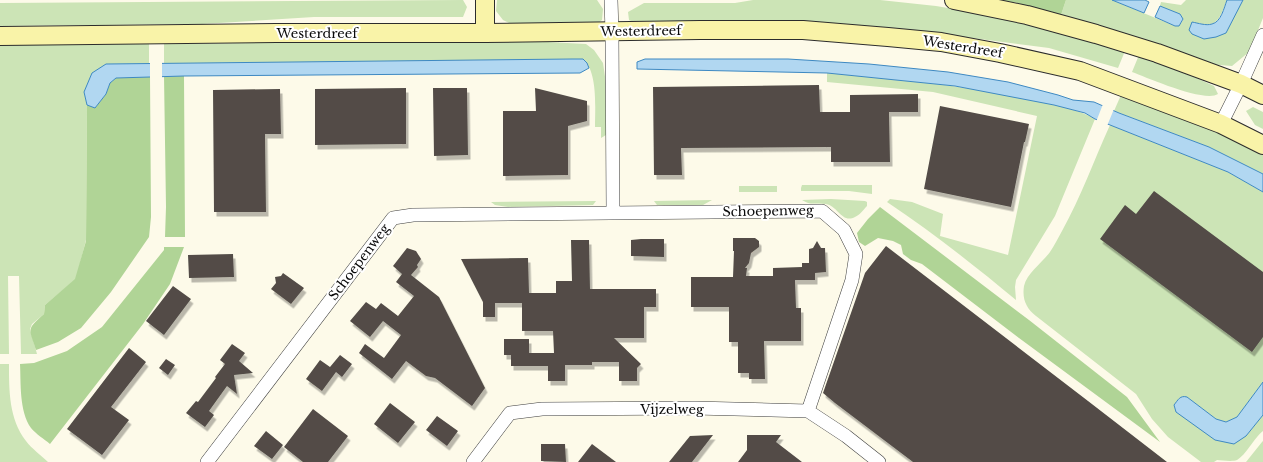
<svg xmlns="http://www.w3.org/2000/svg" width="1263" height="462" font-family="'Libre Baskerville',serif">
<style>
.green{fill:#cce4b6}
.forest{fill:#b0d496}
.water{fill:#b1d7f1;stroke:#3e89c2}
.pier{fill:#fdfae9}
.building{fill:#524c47;filter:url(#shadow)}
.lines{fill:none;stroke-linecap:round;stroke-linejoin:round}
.street-casing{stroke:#3d3d3d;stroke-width:14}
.secondary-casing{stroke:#2c2c2c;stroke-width:20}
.street{stroke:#fff;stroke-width:13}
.secondary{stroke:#f9f3a8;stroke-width:18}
.labels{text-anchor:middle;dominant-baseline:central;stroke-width:4;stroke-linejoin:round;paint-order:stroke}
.street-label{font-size:13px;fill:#0a0a0a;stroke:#fff}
</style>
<defs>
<filter id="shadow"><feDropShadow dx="2.5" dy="4.5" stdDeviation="0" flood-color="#0004"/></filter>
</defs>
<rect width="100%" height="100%" fill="#fdfae9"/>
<path class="green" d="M463,0L467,7L463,17H314L202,24L0,26V3Z
M497,0H597L603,9L602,20L598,23H509L503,20L496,11Z
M753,0H880L936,6L990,15L1037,27L1125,51L1118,68L1049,48L926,32L636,24L629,20L628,12L644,3H735Z
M1066,0H1112L1175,26H1179L1183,20L1180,14L1160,6L1161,2L1181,5L1186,0H1227C1221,14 1218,30 1199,23L1205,39L1243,0H1263V18L1249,52L1232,66L1207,64L1060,18Z
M509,40L586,44L594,50L603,63L607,90L606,135L601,138V127H595C595,107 598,72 583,59L164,64V44Z
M149,42V64H106L84,92L87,105L86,240L76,279L45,305L44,314L32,324L30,329L37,354H21L19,276H8L9,354H0V44Z
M1139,55L1190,75L1214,86L1218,94C1205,103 1148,78 1132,72Z
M827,73C897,80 968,85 1037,101C1057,106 1078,109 1095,119L1055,216L1016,280L1015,287L1016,300C975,266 932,232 887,202L890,199L912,202L943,214L940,236L1008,255L1037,116L933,92L827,82Z
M1121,95L1217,130L1263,153V174L1209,147L1114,111Z
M1253,107L1263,112V129L1255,125L1246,111Z
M1110,125L1228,172L1263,192V382L1237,417L1226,422L1216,419L1187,397L1174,405L1176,412L1246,436L1263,415V431C1255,437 1245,456 1237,460C1231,462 1222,460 1217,460L1214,462H1201L1168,437L1152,419L1136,394L1036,316C1026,308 1022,299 1024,286C1027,273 1042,263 1050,252C1054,246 1058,238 1062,231C1081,197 1094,160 1110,125Z
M802,185H872V194L849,191H801V188Z
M739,186H777V192H739Z
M831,199L865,201L867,202V206C863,210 860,215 855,217C842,224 838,206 826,204C816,202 811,206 802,200Z
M712,200L703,205H657L654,201Z
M596,201L593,205L508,207L495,205L491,202Z
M0,364H9C9,391 9,419 26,441C32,449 41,455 48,462H0Z
M1263,441V462H1246L1262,442Z"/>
<path class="forest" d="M999,0H1066L1060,18L1018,3Z
M150,76L151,217L149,237L111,292L81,328L58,342L36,350C29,328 26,330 44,314L45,305L75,279L86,241L87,105L95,108L106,94L110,83L116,78Z
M164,76H184L185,237H165L166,207Z
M880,207L1029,320L1127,397L1160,442L1019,338L922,264L911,260L903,254L901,245L893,241L878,238L865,246L859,242L857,233L868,219Z
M164,247H184L170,284L143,324L50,444C44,439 36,434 31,428C19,411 21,383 20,364L34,363L67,351L102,327L164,250Z"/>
<path class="water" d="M1112,0H1145L1149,2L1144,13Z
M1227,0H1243L1226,33L1216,37L1204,39L1192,34L1189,30L1192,22C1198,23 1206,26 1212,24C1221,22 1224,8 1227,0Z
M1160,6L1180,14L1183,19L1179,26H1175L1155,17Z
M572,59H583L587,63L589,68L580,73L184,76L116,78L110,83L106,94L95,108L87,105L84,92L92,73L106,64Z
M645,59H788L869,64L948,72L1008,82L1058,95L1073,100L1094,102L1119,113L1209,147L1263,174V192L1228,172L1095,119L1085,113L1054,105L955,86L827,73L637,69V62Z
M1263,382V415L1246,436L1234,444L1215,440L1176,412L1174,405C1178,400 1180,395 1187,397L1216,419L1226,422L1237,417Z"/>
<path class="pier" d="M150,62H162V78H150Z
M1103,104L1114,109L1107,126L1096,122Z"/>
<path class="building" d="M819,85L820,112H850V95L918,94V112H889L890,162H831V147L681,148L682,175H654L653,87Z
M406,88V144L315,145V89Z
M433,88H467L468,155L434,156Z
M535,88L587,101V121L568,126V175L503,176V111H536Z
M280,89L281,134H265L266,212H214L213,90Z
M940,106L1029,124L1025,142H1024L1011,207L924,189Z
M1154,191L1263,272V337L1252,352L1100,239L1125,205L1136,214Z
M733,238H755L759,241V247L751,253L749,263L745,268H747L746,276H773V268L802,267V263H809V249L813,248L817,241L821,248H825L826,272L815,273V280H795L796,308H801V341H764L765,379H749V373H738V342H729V307H691V277H733L734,251H733Z
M641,239H664V257L631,256V240Z
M571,240H589L590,289H656V307H644V338H614L641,364L637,368V381H619V362H592V365H565V381H548V366H511V355H504V339H529V353H554L553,331H522V303H495V317H483V302L461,259L528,258L529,293H556V281H572Z
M886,246L1088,401L1167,462H913L835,403L823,393L865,273Z
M407,248L416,251L421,259L417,265L418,267L411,275L439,297L485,388L472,406L435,378L426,376L406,361L392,379L359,353L365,344L384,358L401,335L383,321L370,337L350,321L366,302L376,309L381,303L398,316L414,296L396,282L402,274L393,266Z
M233,254L234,277L189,278L188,255Z
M283,273L304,288L291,304L271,289L276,283L275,277L281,276Z
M173,286L191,299L164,335L146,321Z
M232,344L245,353L239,361L253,373L234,375L237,394L227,386L209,411L214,415L205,427L186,413L196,401L198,402L216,378L215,377L225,364L220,360Z
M129,348L146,362L111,407L129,420L102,455L67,429Z
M340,355L352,364L342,377L336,372L322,391L306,379L320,360L330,367Z
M166,359L175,365L168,375L159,368Z
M390,403L415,422L398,443L374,424Z
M313,409L348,436L328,462H303L284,447Z
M437,416L458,431L447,446L426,430Z
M266,431L283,445L272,459L254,446Z
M713,435L692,462H669L690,436Z
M747,435H781L776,442L802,462H738L747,450Z
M541,444H565L566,462L541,461Z
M592,444L616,462H578Z"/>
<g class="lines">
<g class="street-casing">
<path id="street" d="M611,0L612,32L613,213
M1221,124L1241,84L1263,35
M207,462L393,218L413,215L822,211L844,230L856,254L852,280L808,411
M473,462L510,413L542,409L695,408L808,411L846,436L879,462"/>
</g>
<g class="secondary-casing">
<path id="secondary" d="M954,0L1027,15L1096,34L1157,53L1241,84L1263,95
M485,33V0
M0,36L276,33H485L700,30H803L888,37L941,42L1000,53L1080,71L1221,124L1263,145"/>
</g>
<use href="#street" class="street"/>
<use href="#secondary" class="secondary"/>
</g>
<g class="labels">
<g class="street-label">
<text transform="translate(641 31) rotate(-1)">Westerdreef</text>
<text x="317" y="33">Westerdreef</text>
<text transform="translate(963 47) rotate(9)">Westerdreef</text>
<text transform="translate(768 211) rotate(-1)">Schoepenweg</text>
<text transform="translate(359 262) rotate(-53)">Schoepenweg</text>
<text x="672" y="409">Vijzelweg</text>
</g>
</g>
</svg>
